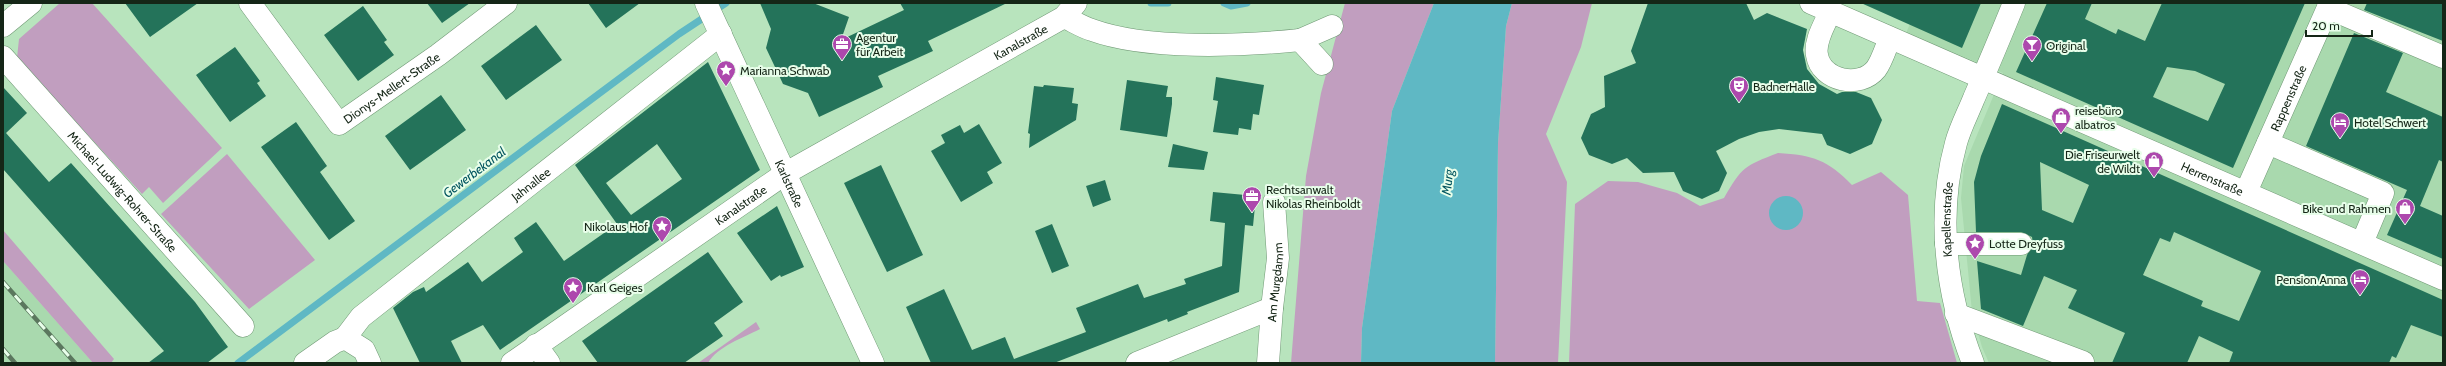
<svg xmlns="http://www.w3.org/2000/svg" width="2446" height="366" font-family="Cabin,sans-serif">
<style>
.built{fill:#a9d9ae}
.green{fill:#c19ebf}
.water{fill:#5fb8c4}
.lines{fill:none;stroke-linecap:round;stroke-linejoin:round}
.stream{stroke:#5fb8c4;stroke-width:7}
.building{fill:#24735a;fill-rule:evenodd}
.minor-casing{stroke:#709975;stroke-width:23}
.major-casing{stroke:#709975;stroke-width:23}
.minor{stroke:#fff;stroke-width:22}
.major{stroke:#fff;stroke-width:22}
.rail-casing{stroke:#5b775e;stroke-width:4.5}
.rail{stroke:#e8feea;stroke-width:3;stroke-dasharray:9;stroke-linecap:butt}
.labels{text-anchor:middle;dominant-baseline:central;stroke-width:4;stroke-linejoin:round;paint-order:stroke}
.poi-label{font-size:12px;fill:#152617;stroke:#e8feea;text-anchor:start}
.street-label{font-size:12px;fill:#152617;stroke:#e8feea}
.water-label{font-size:13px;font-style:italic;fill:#02555f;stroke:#e8feea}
</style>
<rect width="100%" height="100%" fill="#b8e4bd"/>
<path class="built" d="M1919,3H2443V363H1989L1982,347L1972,312L1961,198L1964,166L2003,73L1906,33Z
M3,261L93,363H3Z"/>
<path class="green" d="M60,3H92L222,148L163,203L149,187L142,194L17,58L19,39Z
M1345,3H1434L1392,111L1362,328L1361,363H1291L1306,176L1321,93Z
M1512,3H1592L1581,47L1546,134L1567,182L1558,363H1495L1498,143L1506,26Z
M1778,153C1813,155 1828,160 1852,185L1881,172L1908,195L1917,301L1940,303L1957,363H1569L1575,204L1608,181L1638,182L1677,193L1700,206L1724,198C1742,167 1744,166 1778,153Z
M227,154L315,260L249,309L161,214Z
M3,230L114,359L111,363H93L3,261Z
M756,322L760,329C743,338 718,346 708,363H698Z"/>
<path class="water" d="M1434,3H1512L1506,26L1498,143L1495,363H1361L1362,328L1392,111Z
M1769 213a17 17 0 1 1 34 0a17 17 0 1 1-34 0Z"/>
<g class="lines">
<path class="stream" d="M1151,3H1168
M1224,3L1231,6L1247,3
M238,363L679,34L726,3"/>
</g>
<path class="building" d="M125,3H198L150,37Z
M427,3H470L442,23Z
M588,3H640L606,28Z
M760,3H813L849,17L841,40L904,10L900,3H1007L928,41L933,51L878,76L883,87L819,117L808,93L783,84L766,48L771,29Z
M1648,3H1746L1754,20L1767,13L1807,29L1803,50L1807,69L1819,84L1837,94L1842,92H1856L1871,98L1882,120L1872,144L1850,154L1827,145L1822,134L1779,129L1759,132L1739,139L1716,151L1727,173L1719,191L1702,199L1683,191L1674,172L1643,173L1627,158L1612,164L1589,155L1581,138L1591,114L1605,107L1604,76L1636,63L1631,51Z
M1861,3H1981L1962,48Z
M2047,3H2092L2085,19L2116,34L2118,29L2145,41L2162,3H2305L2233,168L2016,72ZM2167,67L2195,71L2225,84L2208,121L2153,97Z
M2367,3H2443V41L2364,10Z
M363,6L387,40L384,42L394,55L358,81L324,35Z
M536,25L562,60L506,100L481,66Z
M2354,33L2403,53L2386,92L2443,117V162L2439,160L2420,206L2443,216V259L2387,235L2407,190L2306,146Z
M235,47L260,81L257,83L266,96L230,122L196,75Z
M708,62L760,170L500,350L483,325L451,341L462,363H420L393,308L413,292L424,287L426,292L468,262L482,282L523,252L514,238L536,222L564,261L617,224L575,165ZM657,144L682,179L631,215L606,183Z
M1216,77L1264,85L1259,115L1253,114L1251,130L1239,128L1238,135L1213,132L1218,101L1213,100Z
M1127,80L1168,86L1166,97H1172V104L1167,137L1120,130Z
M1044,85L1074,88L1072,103L1078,104L1076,120L1029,148L1030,134L1028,133L1034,86L1043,87Z
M3,87L27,113L6,133L49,182L71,163L195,302L228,347L207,363H148L164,351L3,169Z
M441,95L466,130L410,170L385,136Z
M2002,104L2443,300V337L2411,325L2396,358L2392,356L2389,363H2229L2233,352L2199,336L2187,363H2112L2125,333L2068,308L2077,290L2044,276L2023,326L1981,309L1977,261L2021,275L2027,255L2033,244L2032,237L2021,232H1976L1974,182L1981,156ZM2040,162L2089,185L2073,223L2042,210ZM2174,232L2261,271L2239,321L2201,306L2203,301L2143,275L2160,238L2170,242Z
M296,122L327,166L320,172L355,221L329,240L261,147Z
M979,124L1002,163L987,172L993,183L961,202L931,151L945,143L941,135L960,125L964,133Z
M1173,144L1208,152L1204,170L1168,167Z
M881,165L923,255L887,272L844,183Z
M1105,180L1111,200L1093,207L1086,186Z
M1213,192L1256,196L1253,226L1245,225L1239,292L1187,312L1188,314L1168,322L1167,319L1054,363H931L906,307L944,289L972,350L1005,337L1014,359L1086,332L1076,308L1138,284L1144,298L1186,284L1184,279L1222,266L1225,223L1210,221Z
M777,206L804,267L781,277L780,275L771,281L737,233Z
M1052,224L1069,266L1052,273L1035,231Z
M708,252L743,302L714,323L723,336L684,363H598L582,341Z"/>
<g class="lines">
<g class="minor-casing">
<g id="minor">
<path id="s1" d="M250,3L339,124L438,55L506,3"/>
<path id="s2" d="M706,3L873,363"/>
<path id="s3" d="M1811,3L2443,279"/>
<path d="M2328,8L2443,57"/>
<path d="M1830,12C1825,24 1814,41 1817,55C1821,81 1860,89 1876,69C1882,61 1886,47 1890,38"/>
<path d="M1064,17C1073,21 1082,27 1092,30C1147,50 1241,46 1300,40"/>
<path d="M3,26L31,3"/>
<path id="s4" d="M3,57L243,326"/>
<path d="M1322,64L1300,40L1332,26"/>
<path d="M2268,143L2383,193L2362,243"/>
<path id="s5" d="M2246,192L2330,3"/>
<path d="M1946,244H2021"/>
<path d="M1956,314L2083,362"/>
<path id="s6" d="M345,338L361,317L721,34"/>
<path d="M536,345L549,363"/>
<path d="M305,363L335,342L345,338L364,350L370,363"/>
<path id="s7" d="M512,363L786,173L1064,17L1076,3"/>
<path d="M1137,363L1272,308"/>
<path id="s8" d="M1268,363L1272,308L1278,258L1274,202"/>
</g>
</g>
<g class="major-casing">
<g id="major">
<path id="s9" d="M1973,363C1946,294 1936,215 1956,143C1960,128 1968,113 1974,98C1988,66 2001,35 2014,3"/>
</g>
</g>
<use href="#minor" class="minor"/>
<use href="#major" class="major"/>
<g class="rail-casing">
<path id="rail" d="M3,282L75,363
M3,349L15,363"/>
</g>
<use href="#rail" class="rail"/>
</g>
<defs>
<g id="office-pin" transform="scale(1)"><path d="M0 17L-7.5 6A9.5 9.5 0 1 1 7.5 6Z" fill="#ad48ad" stroke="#e8feea"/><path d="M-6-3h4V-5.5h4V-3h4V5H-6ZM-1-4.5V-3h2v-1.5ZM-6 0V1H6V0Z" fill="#fff"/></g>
<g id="bar-pin" transform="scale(1)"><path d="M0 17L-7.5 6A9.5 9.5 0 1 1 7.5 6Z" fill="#ad48ad" stroke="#e8feea"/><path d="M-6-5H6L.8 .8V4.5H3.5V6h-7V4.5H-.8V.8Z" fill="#fff"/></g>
<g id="sight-pin" transform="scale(1)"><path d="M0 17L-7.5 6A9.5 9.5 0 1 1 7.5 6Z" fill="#ad48ad" stroke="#e8feea"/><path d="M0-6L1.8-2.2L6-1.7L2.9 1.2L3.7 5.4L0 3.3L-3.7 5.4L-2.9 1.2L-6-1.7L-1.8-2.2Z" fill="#fff"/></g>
<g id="theatre-pin" transform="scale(1)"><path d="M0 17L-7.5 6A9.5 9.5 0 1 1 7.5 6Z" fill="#ad48ad" stroke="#e8feea"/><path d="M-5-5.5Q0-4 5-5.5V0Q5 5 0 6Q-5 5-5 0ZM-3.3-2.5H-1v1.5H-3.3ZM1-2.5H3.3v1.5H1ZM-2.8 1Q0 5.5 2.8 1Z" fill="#fff"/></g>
<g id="shop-pin" transform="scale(1)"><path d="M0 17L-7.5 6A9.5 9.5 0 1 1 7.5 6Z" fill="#ad48ad" stroke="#e8feea"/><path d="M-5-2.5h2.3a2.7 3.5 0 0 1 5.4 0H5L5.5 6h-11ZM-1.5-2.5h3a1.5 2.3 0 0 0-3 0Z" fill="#fff"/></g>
<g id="hotel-pin" transform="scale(1)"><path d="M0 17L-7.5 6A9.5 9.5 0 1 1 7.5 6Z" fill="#ad48ad" stroke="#e8feea"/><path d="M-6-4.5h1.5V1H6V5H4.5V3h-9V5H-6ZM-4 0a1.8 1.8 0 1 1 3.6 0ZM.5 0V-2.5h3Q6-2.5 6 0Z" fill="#fff"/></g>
</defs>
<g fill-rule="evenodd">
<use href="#office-pin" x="842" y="44"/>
<use href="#bar-pin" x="2032" y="45"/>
<use href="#sight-pin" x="726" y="70"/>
<use href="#theatre-pin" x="1739" y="86"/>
<use href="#shop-pin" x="2061" y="117"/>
<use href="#hotel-pin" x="2340" y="122"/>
<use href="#shop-pin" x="2154" y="161"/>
<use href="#office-pin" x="1252" y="196"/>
<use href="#shop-pin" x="2405" y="208"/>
<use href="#sight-pin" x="662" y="226"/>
<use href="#sight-pin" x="1975" y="243"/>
<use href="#hotel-pin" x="2360" y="279"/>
<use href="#sight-pin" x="573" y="287"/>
</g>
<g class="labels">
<g class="poi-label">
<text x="856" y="37">Agentur<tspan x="856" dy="14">für Arbeit</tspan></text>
<text x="2046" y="45">Original</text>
<text x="740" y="70">Marianna Schwab</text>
<text x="1753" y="86">BadnerHalle</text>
<text x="2075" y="110">reisebüro<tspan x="2075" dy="14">albatros</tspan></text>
<text x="2354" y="122">Hotel Schwert</text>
<text x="2140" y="154" text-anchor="end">Die Friseurwelt<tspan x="2140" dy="14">de Wildt</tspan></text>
<text x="1266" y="189">Rechtsanwalt<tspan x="1266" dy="14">Nikolas Rheinboldt</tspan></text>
<text x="2391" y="208" text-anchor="end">Bike und Rahmen</text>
<text x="648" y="226" text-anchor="end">Nikolaus Hof</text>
<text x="1989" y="243">Lotte Dreyfuss</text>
<text x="2346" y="279" text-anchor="end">Pension Anna</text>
<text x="587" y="287">Karl Geiges</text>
</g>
<g class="street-label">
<text stroke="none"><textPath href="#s7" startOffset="602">Kanalstraße</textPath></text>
<text stroke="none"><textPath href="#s1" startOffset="214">Dionys-Mellert-Straße</textPath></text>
<text stroke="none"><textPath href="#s5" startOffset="103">Rappenstraße</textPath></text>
<text stroke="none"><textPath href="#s3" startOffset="438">Herrenstraße</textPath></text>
<text stroke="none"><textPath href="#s6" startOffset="242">Jahnallee</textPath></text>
<text stroke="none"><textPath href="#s2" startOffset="199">Karlstraße</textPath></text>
<text stroke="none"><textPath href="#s4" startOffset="180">Michael-Ludwig-Rohrer-Straße</textPath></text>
<text stroke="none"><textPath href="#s7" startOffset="278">Kanalstraße</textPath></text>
<text stroke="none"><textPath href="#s9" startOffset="147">Kapellenstraße</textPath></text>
<text stroke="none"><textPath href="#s8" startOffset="81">Am Murgdamm</textPath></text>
</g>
<g class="water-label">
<text transform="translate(474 172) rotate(-37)">Gewerbekanal</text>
<text transform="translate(1447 182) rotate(-83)">Murg</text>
</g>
</g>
<rect width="2446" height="366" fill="none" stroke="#152617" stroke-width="8"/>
<path d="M2306 30v6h66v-6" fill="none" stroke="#152617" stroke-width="2"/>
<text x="2312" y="30" font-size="12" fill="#152617" stroke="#e8feea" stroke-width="3" paint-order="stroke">20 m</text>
</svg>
